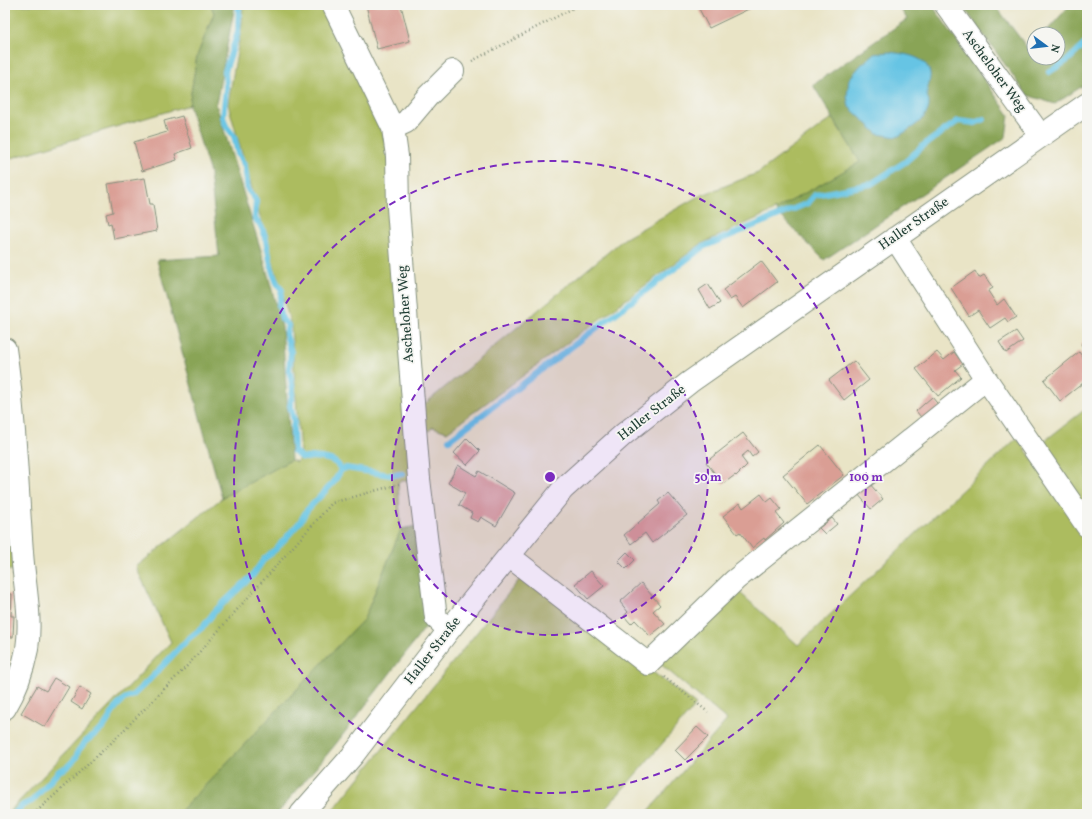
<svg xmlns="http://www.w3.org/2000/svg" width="1092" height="819" font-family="Vollkorn,serif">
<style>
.green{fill:#acbc5f;stroke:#667c4a}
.forest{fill:#89a456;stroke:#547045}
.water{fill:#66c4e4;stroke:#42808c}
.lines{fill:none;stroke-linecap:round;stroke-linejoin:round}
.stream{stroke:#66c4e4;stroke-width:6}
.building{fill:#da9e94}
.minor-casing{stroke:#84907d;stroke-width:24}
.path{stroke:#84907d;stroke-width:2.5;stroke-dasharray:1 3;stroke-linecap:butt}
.minor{stroke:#fff;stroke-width:22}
.ring{fill:none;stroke:#7b2cbf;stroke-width:2;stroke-dasharray:7 5}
.labels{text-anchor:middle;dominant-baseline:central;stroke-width:3.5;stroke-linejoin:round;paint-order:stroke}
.street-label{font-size:14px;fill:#1f3d34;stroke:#f6f6f2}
.centre{fill:#7b2cbf;stroke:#f6f6f2;stroke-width:2}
.ring-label{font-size:12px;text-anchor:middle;font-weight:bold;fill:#7b2cbf;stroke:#f6f6f2;stroke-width:3.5;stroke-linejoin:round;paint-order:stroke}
</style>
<rect width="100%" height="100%" fill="#f6f6f2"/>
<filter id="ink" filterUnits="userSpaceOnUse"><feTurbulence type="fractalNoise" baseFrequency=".025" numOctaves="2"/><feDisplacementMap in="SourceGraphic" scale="8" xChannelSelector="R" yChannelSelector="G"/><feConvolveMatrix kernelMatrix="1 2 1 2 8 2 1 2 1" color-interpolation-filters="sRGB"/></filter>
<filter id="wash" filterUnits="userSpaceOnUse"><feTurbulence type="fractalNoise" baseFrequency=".012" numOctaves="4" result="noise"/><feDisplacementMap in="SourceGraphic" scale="16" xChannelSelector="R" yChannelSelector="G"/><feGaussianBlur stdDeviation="0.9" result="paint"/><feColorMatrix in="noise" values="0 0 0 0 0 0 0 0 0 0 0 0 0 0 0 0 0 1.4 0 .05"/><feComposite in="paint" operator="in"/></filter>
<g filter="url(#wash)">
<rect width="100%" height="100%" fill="#e9e4c6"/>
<path class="green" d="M5,5H211L214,13L197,56L189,105L5,160Z
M243,5H325L377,111L389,158L412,479L398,482L401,529L364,619L178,814H7L171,642L136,567L222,498L291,460L297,462L300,454L291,326L228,104L242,23Z
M832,118L861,162L775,210L701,244L447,432L433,427L423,435L421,407L624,239L697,197L758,173Z
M5,406L14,570H5Z
M1087,408V517L1038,446Z
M1017,438L1087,534V814H646L727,720L658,662L739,592L798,645Z
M524,574L696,705L601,814H330Z"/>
<path class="forest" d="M211,5H235L216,104L263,257L282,327L291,460L222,498L157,260L219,256L210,173L189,105L197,56L214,13Z
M898,5H932L1009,115L1006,137L824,260L775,210L860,162L813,85L907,19Z
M962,5H995L1029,50L1034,45V58H1058V34H1044L1070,5H1087V83L1055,104L1027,95Z
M417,526L428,624L335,745L277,814H178L364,619L401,529Z"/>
<path class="water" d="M889,52C903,54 926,55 930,73C931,80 927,87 927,94C927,97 929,100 929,103C930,119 908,130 897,137L878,134L849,107L847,96L849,79L861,65L874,54Z"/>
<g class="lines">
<path class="stream" d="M1049,72L1068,60L1087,42
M449,440L703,247L808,203L815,195L871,184L905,162L924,145L958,121L975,123L984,119
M341,470L346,468L390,475L402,474
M13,814L23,805L32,801L59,771L67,767L76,758L78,751L85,742L103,728L117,706L124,699L133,695L149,680L188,639L203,627L215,611L253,575L264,559L276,549L300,522L307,510L334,482L341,470C337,458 322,458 311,457C304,460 299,457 294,451L293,431L294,420L290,406L293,390L289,369L291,352L286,334L288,325L282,319L279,306L282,290C265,272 272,232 255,219L256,200L248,190L245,166L238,154L234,136L226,126L223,117L226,88L225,71L238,32L239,5"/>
</g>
<g id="blocks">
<path class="building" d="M366,5H401L410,41L377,49Z
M697,5H757L709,28Z
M182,116L192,148L175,154L177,160L142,171L134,142L167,132L164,121Z
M145,178L150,204H153L157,231L114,239L111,223L108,224L106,214L113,212L108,184Z
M761,261L777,282L743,308L735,297L730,300L723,290Z
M975,271L979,278L984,275L993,288L988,291L997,305L1004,299L1016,317L1008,322L1005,318L990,328L978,310L969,316L951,288Z
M708,284L720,303L710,309L699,290Z
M1016,331L1023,341L1006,353L999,342Z
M1087,340V352L1081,344Z
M937,352L944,360L954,352L963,364L955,370L961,377L938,396L916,369Z
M1079,352L1087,363V380L1060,401L1044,380Z
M854,361L869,380L844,400L829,380Z
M932,397L941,408L925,422L916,411Z
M743,433L758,452L752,457L748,451L741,457L747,465L736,476L735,475L723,484L706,462Z
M467,438L480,451L467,465L454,453Z
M820,445L844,475L807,504L783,475Z
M458,465L476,476L479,471L515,493L496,526L481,517L478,522L470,518L472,513L459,505L465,493L448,483Z
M869,483L883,499L871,509L857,493Z
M668,493L687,515L652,543L645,533L631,544L624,535L660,504L658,501Z
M761,494L767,502L772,498L781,509L776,513L784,523L765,540L764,538L752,548L740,532L737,534L723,516L740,503L743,508Z
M832,518L837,524L825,534L819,528Z
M627,552L635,560L626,569L618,561Z
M591,571L604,586L588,599L575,584Z
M641,583L660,605L653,611L665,624L650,636L635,620L631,624L624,616L628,612L620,602Z
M5,594H12L11,616H14L13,637H5Z
M54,678L69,687L45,727L21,713L37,686L46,691Z
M80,687L91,694L82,709L71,702Z
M697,727L708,737L685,760L675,750Z"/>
</g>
</g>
<g filter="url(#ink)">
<use href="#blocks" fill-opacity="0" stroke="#84907d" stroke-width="1"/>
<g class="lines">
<g class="minor-casing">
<path id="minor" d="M333,5L393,128L397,156L398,208L419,479L436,618L449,630
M946,5L1041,136
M393,128L406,122L428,96L453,71
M5,349C15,416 17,484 22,552C24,584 32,616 27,649C23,670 16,690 5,708
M986,379L1087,526
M509,556L648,664L735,580L986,379L895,238
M301,814L353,755L449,630L563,489L624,434L690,382L1087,104"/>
</g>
<path class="path" d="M472,61L579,5
M664,677L708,712
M34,814L110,744L187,666L332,503L399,484"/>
<use href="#minor" class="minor"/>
</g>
</g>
<circle cx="550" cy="477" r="158" fill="#7b2cbf" fill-opacity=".12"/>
<g class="ring">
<circle cx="550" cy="477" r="158"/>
<circle cx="550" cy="477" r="316"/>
</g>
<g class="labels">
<g class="street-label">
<text transform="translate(994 71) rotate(54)">Ascheloher Weg</text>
<text transform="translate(914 224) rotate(-35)">Haller Straße</text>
<text transform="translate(406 314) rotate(-94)">Ascheloher Weg</text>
<text transform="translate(652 413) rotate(-38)">Haller Straße</text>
<text transform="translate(433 651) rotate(-52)">Haller Straße</text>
</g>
</g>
<circle cx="550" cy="477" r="6" class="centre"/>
<g class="ring-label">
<text x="708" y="481">50 m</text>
<text x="866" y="481">100 m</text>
</g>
<rect width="1092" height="819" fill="none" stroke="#f6f6f2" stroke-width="20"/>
<g transform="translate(1046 46) rotate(105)"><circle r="19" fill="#f6f6f2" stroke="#a0aca6"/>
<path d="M0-3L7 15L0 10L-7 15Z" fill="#1f6fb2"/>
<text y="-6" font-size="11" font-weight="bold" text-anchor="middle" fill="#1f3d34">N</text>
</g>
</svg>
